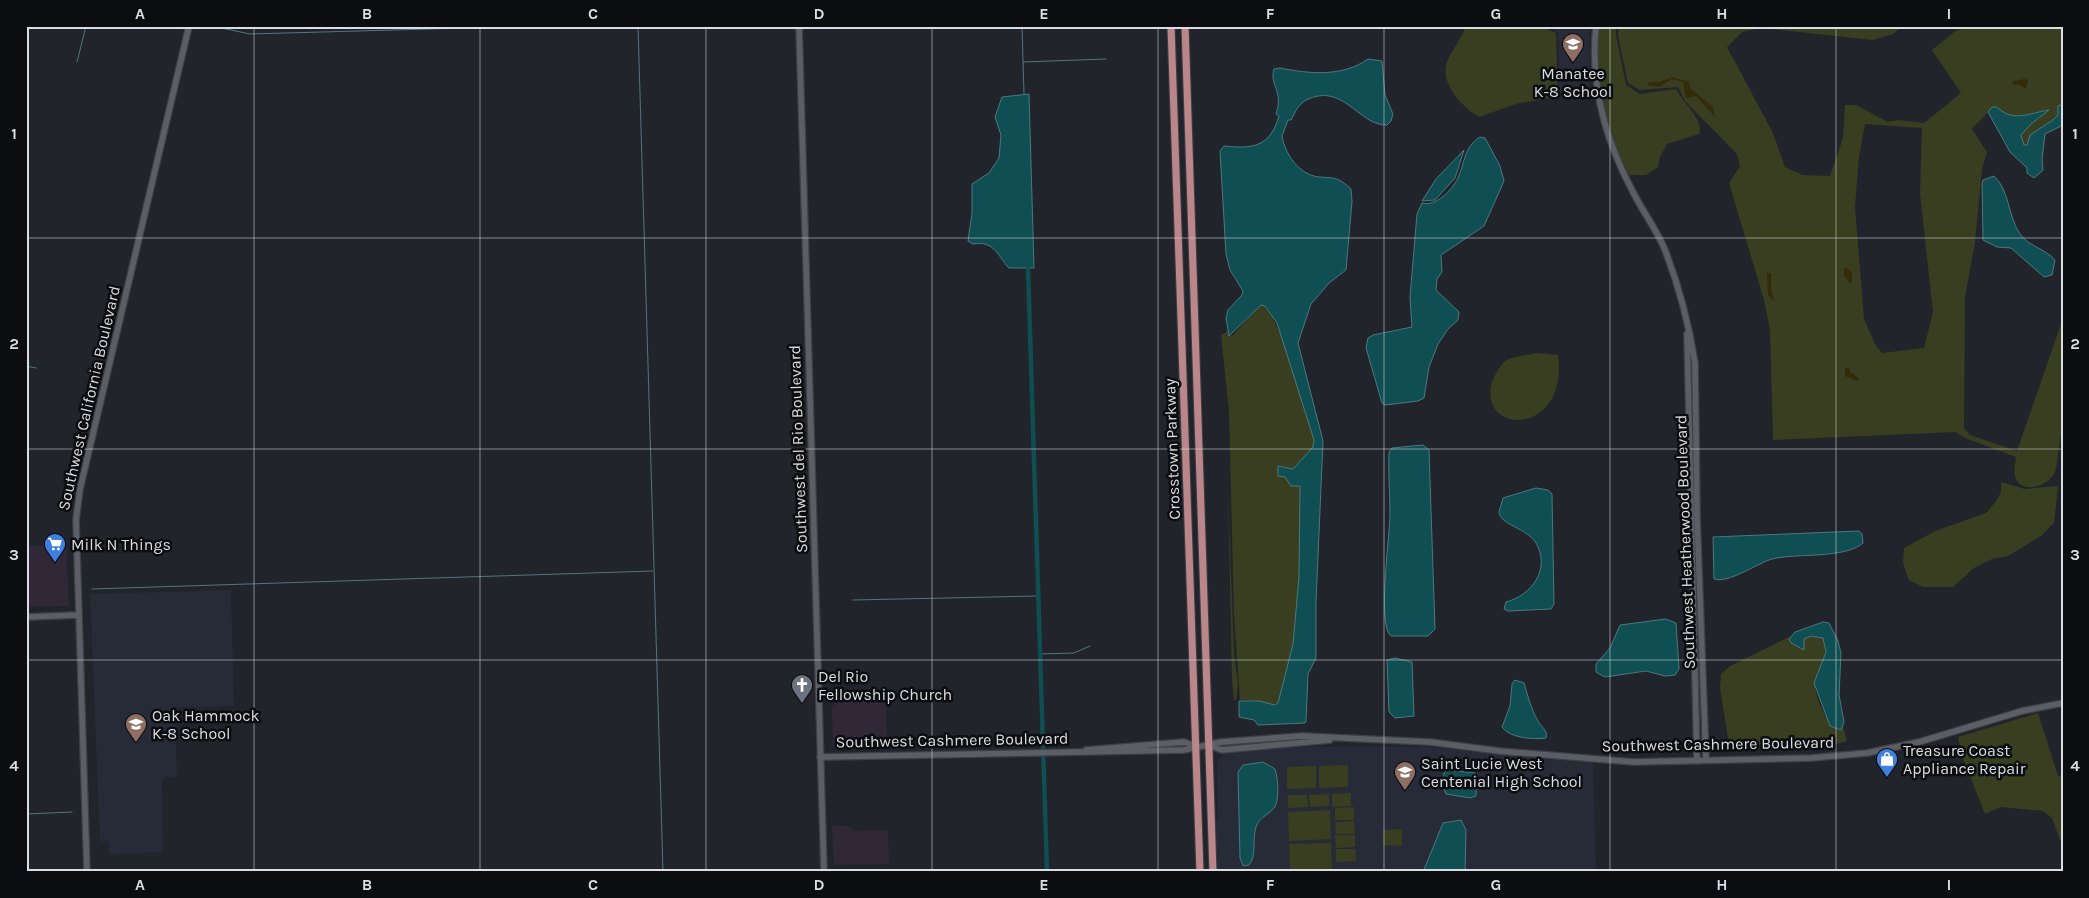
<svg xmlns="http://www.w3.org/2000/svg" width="2089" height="898" font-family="Karla,sans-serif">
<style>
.commercial{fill:#302737}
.built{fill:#272a37}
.green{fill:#383e1f;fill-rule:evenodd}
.sand{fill:#332b0a}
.water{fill:#0f4e52;stroke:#4c797d}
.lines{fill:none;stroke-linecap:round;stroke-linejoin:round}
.stream{stroke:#4c797d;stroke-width:1}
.canal{stroke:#0f4e52;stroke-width:4.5}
.minor-casing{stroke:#3d3f45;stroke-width:8}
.major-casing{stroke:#3d3f45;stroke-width:9}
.minor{stroke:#5c5e66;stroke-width:5.5}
.major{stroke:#ba8689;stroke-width:7}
.grid{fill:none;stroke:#dcdde2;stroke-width:1;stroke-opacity:0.55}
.labels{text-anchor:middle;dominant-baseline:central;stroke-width:5;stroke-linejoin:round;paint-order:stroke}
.poi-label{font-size:16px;fill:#dcdde2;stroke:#0c0d10;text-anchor:start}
.street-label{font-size:16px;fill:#dcdde2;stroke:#0c0d10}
.neatline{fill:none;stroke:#dcdde2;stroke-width:2}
.grid-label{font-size:16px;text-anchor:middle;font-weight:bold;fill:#dcdde2}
</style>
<rect width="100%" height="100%" fill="#22242b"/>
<path class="commercial" d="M66,544L69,606L26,607V546Z
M886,699L887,746L833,747L832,706L835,705V701Z
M832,826H848L855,831L888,830L889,864L834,865Z"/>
<path class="built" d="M1546,26H1589L1590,86L1587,91L1559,94L1558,32Z
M231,590L234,706L175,708L177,777H165L162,782L163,852L109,854V841H100L90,594Z
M1291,747H1429L1543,759L1593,762L1596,872H1216L1215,826L1218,818L1217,764L1219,758L1225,754Z"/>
<path class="green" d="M1466,26H1541L1556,33L1558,97L1519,103L1479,117C1463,108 1439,83 1447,62C1452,50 1461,39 1466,26Z
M1598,26H1616V36L1626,85L1640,94L1676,89C1683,103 1705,121 1699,134L1667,144L1660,157L1658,167L1646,175H1627C1603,119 1596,87 1598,26Z
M1619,26H1902L1893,34L1873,40L1761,28L1742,32L1727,47L1773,133L1785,167L1802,175L1830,176L1843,138L1845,105H1856L1888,122L1898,120L1924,123L1961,93L1932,50L1954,32L1967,26H2063V125L2045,134L2042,172L2034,178L2027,173V168L2010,152L1988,112L1972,129L1987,152L1982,169L1975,242L1965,297L1964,428L1970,435L2017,451L2063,318C2063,364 2066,410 2058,455C2057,461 2057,469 2054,474C2048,486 2023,494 2016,479C2013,473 2015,464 2016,457L1965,438L1956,432L1773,440L1770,330L1764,300L1729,183L1740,166L1737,154L1685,101L1678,87L1640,90L1628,83L1618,36ZM1865,124L1922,128L1920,194L1933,312L1924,348L1882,353L1875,344L1864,319L1855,207L1859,157Z
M1261,305C1280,310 1307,418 1314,440L1313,447L1293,469L1283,466L1285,477L1291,486H1300L1299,577L1293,644L1278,703L1275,705L1259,701L1240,700L1234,614L1229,411L1221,335L1228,331L1229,336L1233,335Z
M1537,353L1558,355C1569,437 1477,436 1492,382C1495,375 1500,364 1507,360C1515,356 1528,355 1537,353Z
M2001,482L2025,489L2058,486L2054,523L2041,536L2006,557L1994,558L1974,568L1953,587H1923L1909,580L1903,563L1904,548L1935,531L1986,513L1997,500L2001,492Z
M1228,491L1234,655L1238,684L1236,700H1234L1232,680Z
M1791,636L1789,638L1795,645L1804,649V639L1811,636L1823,638C1829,655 1820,664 1816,680C1812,693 1825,714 1830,726L1841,730L1843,726L1847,741L1836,744L1739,745L1728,738L1720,688L1721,674L1730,666Z
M2038,713L2058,776L2063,775V848L2052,818L2043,811L2001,807L1985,814L1962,756L1958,737Z
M1348,765V787L1319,788V766Z
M1316,766V788L1287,789V767Z
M1351,793V806L1332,807V794Z
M1329,794V806L1310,807L1309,795Z
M1288,795H1307L1308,807L1288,808Z
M1354,807V820H1335V808Z
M1330,810L1331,839L1289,841L1288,812Z
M1354,821L1355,834H1336L1335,822Z
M1402,829V846L1383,845V830Z
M1335,835H1355V847L1336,848Z
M1331,843L1332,872H1290L1289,844Z
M1336,849H1355L1356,861L1336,862Z"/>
<path class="sand" d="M1672,77L1689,82L1691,89L1713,107L1715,117L1696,96L1686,98L1683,82L1672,79L1659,87L1647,85L1649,82H1660Z
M2025,79L2028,80L2026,89L2020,85L2012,84L2013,81Z
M1846,268L1852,272V281L1850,283L1844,276V269Z
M1767,273H1771V287L1774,301L1768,295Z
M1845,368H1850V372L1859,378L1857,381L1845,376Z"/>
<path class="water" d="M1368,59L1382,61L1385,95L1393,114L1391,121L1387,125C1362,126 1347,91 1318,96C1302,99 1298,106 1291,120H1288L1282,136C1285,154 1299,175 1319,177C1335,178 1338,177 1351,189L1352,201L1346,270L1329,283L1311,304L1298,343L1323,441L1316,602V658L1308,674L1306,721L1305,723L1258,725L1254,720L1239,717V701H1259L1275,705L1278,703L1293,644L1299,577L1300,486H1291L1285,477L1278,476V466L1293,469L1313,447L1314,440L1277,323L1265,306L1261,305L1229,336L1226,318L1228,310L1242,295L1243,291L1230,270L1226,254L1220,151L1224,146C1253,149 1270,147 1279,116L1276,114C1284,91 1269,85 1274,69L1280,68C1309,74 1343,77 1368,59Z
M1029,94L1034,268H1009C998,257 995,240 973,244L968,241L972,213V184L989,173L999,158L1001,135L995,117L1002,97Z
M2063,104V125L2045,134L2042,159L2043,170L2034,178L2027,173V168L2010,152L1988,112L1992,107H1997C2013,123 2029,113 2049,110L2031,124L2021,135L2024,145H2027L2030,135L2053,120L2058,115V106Z
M1480,137L1485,138L1500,166L1504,181L1484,226L1441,255L1442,272L1437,279L1436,290L1459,312L1458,320L1448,329L1438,344L1429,367L1424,398L1418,401L1385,405L1382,403L1366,348L1368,338L1373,335L1412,327L1410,297L1417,214L1422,203C1436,207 1452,190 1458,178C1465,162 1464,147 1480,137Z
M1464,150L1455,178L1435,200L1422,201L1436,179Z
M1994,176C2010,191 2008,217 2020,234C2028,246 2046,249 2055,260L2052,275L2044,277L2011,248L1997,247L1983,240L1982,184L1983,180Z
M1423,445L1429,450L1435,629L1428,636H1391C1377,627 1390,534 1390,514C1390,493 1388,473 1389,452L1392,448Z
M1536,488L1548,490L1552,494L1554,604L1551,609L1508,611L1504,609L1506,602C1532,595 1551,569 1536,543C1527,528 1500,525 1499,512L1503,498Z
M1859,531L1862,534L1863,543C1845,559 1796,553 1772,559C1758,563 1728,584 1714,579L1713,537Z
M1666,619L1676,623L1679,669L1675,675L1665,676L1646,671L1605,677L1596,672V664L1610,648L1620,625Z
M1823,622L1829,623L1838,641L1841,653L1839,695L1844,722L1841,730L1830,726L1814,683L1826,652L1823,638L1811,636L1804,639V650L1791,643L1789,639L1795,632Z
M1395,658L1412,662L1414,716L1395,718L1389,712L1387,660Z
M1515,680L1524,683C1528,696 1531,709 1538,721C1542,728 1548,730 1546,738C1534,740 1509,738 1502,727L1510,706L1512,684Z
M1263,762L1275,769C1278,778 1279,795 1276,804C1273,814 1259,816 1256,827C1252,839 1257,856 1249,865L1243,866L1240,858L1238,772L1243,765Z
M1447,770L1475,773L1477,777L1476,796L1470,798L1446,794L1443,787L1444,773Z
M1461,820L1466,830L1465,872H1423L1443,823Z"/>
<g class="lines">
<path class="stream" d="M212,26L250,34L539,26
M638,26L663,872
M1022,26L1024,94
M77,62L86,26
M1023,62L1106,59
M26,366L36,368
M92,589L653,571
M853,600L1038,596
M1040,654L1074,653L1090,646
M26,814L72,812"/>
<path class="canal" d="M1028,269L1047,872"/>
<g class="minor-casing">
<path id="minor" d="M799,26L824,872
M1596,26C1590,84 1605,139 1632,190C1642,211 1656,228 1665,250C1679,286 1689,325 1695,363L1697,516L1706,760
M1687,334L1697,761
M26,617L78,615
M1211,746L1222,750L1330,740
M1086,750L1184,742L1195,746
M820,757L1184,750L1221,742L1302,736L1430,742L1499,751L1634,762L1811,758L1867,753L1919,742L2022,711L2063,703
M87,872L76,520L80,489L189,26"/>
</g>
<g class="major-casing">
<path id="major" d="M1171,26L1200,872
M1185,26L1213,872"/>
</g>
<use href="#minor" class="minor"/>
<use href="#major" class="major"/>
</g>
<path class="grid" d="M254,26V872M480,26V872M706,26V872M932,26V872M1158,26V872M1384,26V872M1610,26V872M1836,26V872M26,238H2063M26,449H2063M26,660H2063"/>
<defs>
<g id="school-pin" transform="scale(1.125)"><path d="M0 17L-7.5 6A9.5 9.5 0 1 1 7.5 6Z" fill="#8d6e63" stroke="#0c0d10"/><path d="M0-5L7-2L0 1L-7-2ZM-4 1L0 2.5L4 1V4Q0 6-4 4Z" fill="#fff"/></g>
<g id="supermarket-pin" transform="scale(1.125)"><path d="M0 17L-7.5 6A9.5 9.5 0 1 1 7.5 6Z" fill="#3f7fe0" stroke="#0c0d10"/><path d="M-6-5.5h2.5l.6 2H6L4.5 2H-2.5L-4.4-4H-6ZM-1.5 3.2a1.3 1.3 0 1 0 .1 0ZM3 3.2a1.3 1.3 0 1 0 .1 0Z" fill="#fff"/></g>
<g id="church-pin" transform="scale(1.125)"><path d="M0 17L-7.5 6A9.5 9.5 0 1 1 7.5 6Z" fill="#6b7280" stroke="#0c0d10"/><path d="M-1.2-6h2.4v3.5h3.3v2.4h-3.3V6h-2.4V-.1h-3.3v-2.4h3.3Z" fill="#fff"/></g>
<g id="shop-pin" transform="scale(1.125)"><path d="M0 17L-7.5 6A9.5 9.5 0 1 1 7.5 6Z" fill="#3f7fe0" stroke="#0c0d10"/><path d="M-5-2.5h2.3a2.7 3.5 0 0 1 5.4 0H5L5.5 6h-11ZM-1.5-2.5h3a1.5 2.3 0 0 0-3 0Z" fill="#fff"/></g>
</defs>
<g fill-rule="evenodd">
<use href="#school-pin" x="1573" y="44"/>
<use href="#supermarket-pin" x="55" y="544"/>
<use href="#church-pin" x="802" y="685"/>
<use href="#school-pin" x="136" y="724"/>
<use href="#shop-pin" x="1887" y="759"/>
<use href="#school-pin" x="1405" y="772"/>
</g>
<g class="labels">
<g class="poi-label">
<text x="1573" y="73" text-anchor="middle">Manatee<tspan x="1573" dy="18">K-8 School</tspan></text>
<text x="71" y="544">Milk N Things</text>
<text x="818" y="676">Del Rio<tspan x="818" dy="18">Fellowship Church</tspan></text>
<text x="152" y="715">Oak Hammock<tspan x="152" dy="18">K-8 School</tspan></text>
<text x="1903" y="750">Treasure Coast<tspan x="1903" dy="18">Appliance Repair</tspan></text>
<text x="1421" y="763">Saint Lucie West<tspan x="1421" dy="18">Centenial High School</tspan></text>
</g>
<g class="street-label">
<text transform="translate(89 398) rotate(-77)">Southwest California Boulevard</text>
<text transform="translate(798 449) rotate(-92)">Southwest del Rio Boulevard</text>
<text transform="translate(1172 449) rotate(-92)">Crosstown Parkway</text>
<text transform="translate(1685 542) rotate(-92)">Southwest Heatherwood Boulevard</text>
<text transform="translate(952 740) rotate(-1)">Southwest Cashmere Boulevard</text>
<text transform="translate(1718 744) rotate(-1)">Southwest Cashmere Boulevard</text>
</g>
</g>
<rect width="2089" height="898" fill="none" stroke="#0c0d10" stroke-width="55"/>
<rect x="28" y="28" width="2034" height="842" class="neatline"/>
<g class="grid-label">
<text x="140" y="19">A</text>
<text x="367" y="19">B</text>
<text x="593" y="19">C</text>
<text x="819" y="19">D</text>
<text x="1044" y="19">E</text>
<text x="1270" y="19">F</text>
<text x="1496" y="19">G</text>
<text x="1722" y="19">H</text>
<text x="1949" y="19">I</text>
<text x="14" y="139">1</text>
<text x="2075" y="139">1</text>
<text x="14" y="349">2</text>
<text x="2075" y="349">2</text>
<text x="14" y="560">3</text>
<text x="2075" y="560">3</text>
<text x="14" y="771">4</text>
<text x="2075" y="771">4</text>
<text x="140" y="890">A</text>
<text x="367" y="890">B</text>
<text x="593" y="890">C</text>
<text x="819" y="890">D</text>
<text x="1044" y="890">E</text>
<text x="1270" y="890">F</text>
<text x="1496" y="890">G</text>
<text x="1722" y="890">H</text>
<text x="1949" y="890">I</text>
</g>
</svg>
